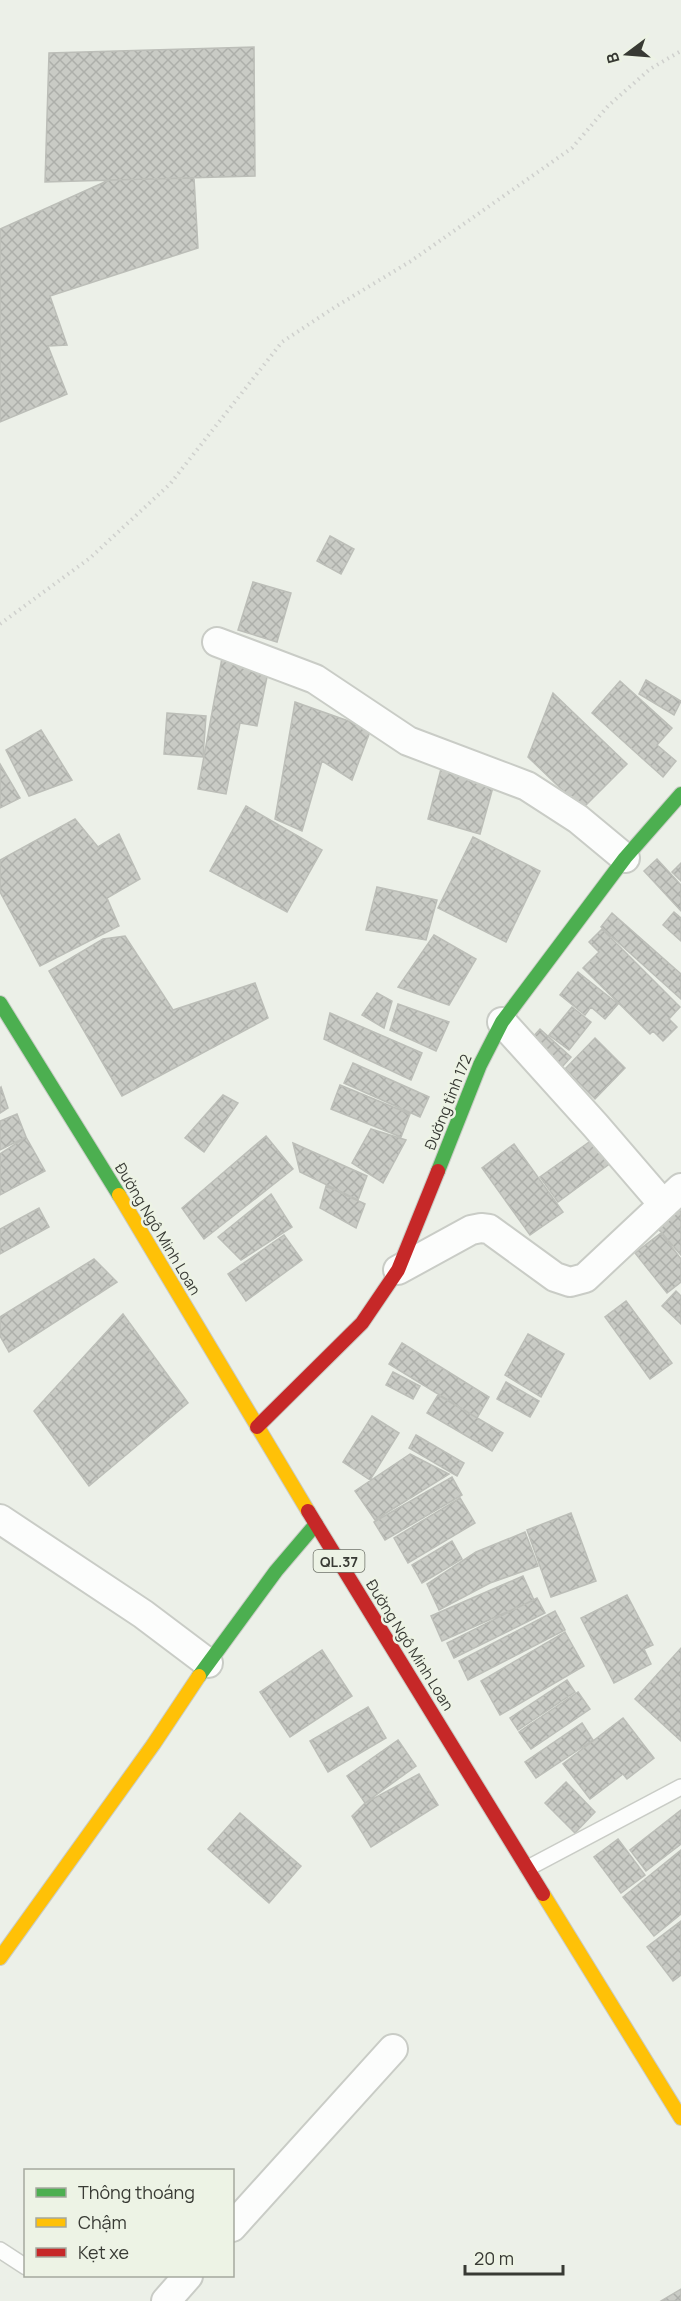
<svg xmlns="http://www.w3.org/2000/svg" width="681" height="2301" font-family="Manrope,sans-serif">
<style>
.building{fill:url(#building-cross-hatch);stroke:#bcbeb8;stroke-width:1.5}
.lines{fill:none;stroke-linecap:round;stroke-linejoin:round}
.lane-casing{stroke:#c9ccc6;stroke-width:18}
.street-casing{stroke:#c9ccc6;stroke-width:32}
.fast-casing{stroke:#c9ccc6;stroke-width:16}
.slow-casing{stroke:#c9ccc6;stroke-width:16}
.jam-casing{stroke:#c9ccc6;stroke-width:16}
.path{stroke:#cfd0cd;stroke-width:4;stroke-dasharray:1.5 4.5;stroke-linecap:butt}
.lane{stroke:#fcfdfc;stroke-width:15}
.street{stroke:#fcfdfc;stroke-width:28}
.fast{stroke:#4caf50;stroke-width:14}
.slow{stroke:#ffc107;stroke-width:14}
.jam{stroke:#c62828;stroke-width:14}
.labels{text-anchor:middle;dominant-baseline:central;stroke-width:5;stroke-linejoin:round;paint-order:stroke}
.shield{fill:#edf3e5;stroke:#6e7269;stroke-width:1.5}
.shield-label{font-size:14px;font-weight:bold;fill:#383a34}
.street-label{font-size:15px;fill:#383a34;stroke:#edf3e5}
</style>
<defs>
<pattern id="building-cross-hatch" width="8" height="8" patternUnits="userSpaceOnUse" patternTransform="scale(1.5)"><rect width="8" height="8" fill="#c9cbc5"/><path d="M0 0l8 8M0 8l8-8" fill="none" stroke="#adafaa"/></pattern>
</defs>
<rect width="100%" height="100%" fill="#ecf0e8"/>
<path class="building" d="M254,47L255,176L45,182L49,53Z
M194,178L198,248L50,296L67,345L48,346L67,394L0,422V229L109,180Z
M330,536L354,549L341,574L317,561Z
M253,582L291,593L277,642L238,630Z
M222,658L269,667L257,726L240,723L226,794L198,789Z
M646,680L681,701L674,715L639,694Z
M620,681L672,728L657,745L676,761L663,777L592,713Z
M553,693L627,764L582,809L528,757Z
M295,702L371,729L352,780L322,761L302,831L275,819Z
M167,713L206,716L203,757L164,754Z
M41,730L72,780L29,796L6,750Z
M0,764L20,798L0,808Z
M442,765L495,780L480,834L428,819Z
M246,806L322,850L287,912L210,871Z
M75,819L98,847L119,834L140,879L107,898L119,926L40,966L0,892V860Z
M473,837L540,871L506,942L438,908Z
M657,859L681,885V911L644,871Z
M681,863V881L672,872Z
M377,887L437,900L426,940L366,930Z
M674,912L681,918V941L663,925Z
M612,913L681,974V999L601,927Z
M602,929L680,1007L669,1019L677,1027L663,1041L653,1031L650,1034L583,968L599,952L589,942Z
M434,935L476,959L449,1005L398,987Z
M125,936L173,1010L255,983L268,1018L122,1096L49,971L103,939Z
M578,972L618,1004L605,1019L591,1007L585,1015L560,995Z
M377,993L392,1001L384,1028L362,1015Z
M398,1004L449,1022L436,1051L390,1030Z
M572,1007L591,1022L569,1050L549,1035Z
M330,1013L422,1053L411,1080L324,1039Z
M540,1029L571,1057L562,1067L531,1039Z
M595,1038L625,1068L595,1099L565,1069Z
M353,1063L429,1097L420,1117L344,1083Z
M340,1085L410,1114L401,1137L331,1109Z
M1,1087L8,1108L0,1113V1088Z
M223,1095L238,1103L204,1152L185,1138Z
M17,1114L26,1137L0,1150V1121Z
M371,1129L406,1140L383,1183L352,1163Z
M599,1135L616,1159L558,1202L540,1177Z
M266,1136L293,1169L204,1239L182,1208Z
M26,1137L45,1171L0,1195V1154Z
M293,1143L367,1176L358,1200L300,1172Z
M514,1144L563,1212L530,1235L482,1168Z
M326,1186L365,1204L356,1228L320,1208Z
M271,1194L292,1227L241,1260L218,1237Z
M675,1205L681,1212V1255L654,1224Z
M39,1208L49,1227L0,1254V1229Z
M661,1233L681,1259V1282L667,1293L635,1253Z
M284,1235L302,1260L246,1301L228,1274Z
M94,1259L117,1282L9,1352L0,1336V1317Z
M676,1291L681,1296V1324L662,1306Z
M626,1301L672,1363L650,1379L605,1317Z
M123,1314L188,1403L89,1486L34,1411Z
M528,1334L564,1354L541,1397L505,1375Z
M402,1343L489,1397L477,1418L389,1364Z
M393,1372L420,1386L413,1399L386,1385Z
M506,1382L539,1401L530,1417L497,1399Z
M438,1395L503,1433L492,1451L427,1413Z
M372,1416L399,1433L370,1480L343,1462Z
M416,1435L464,1463L457,1476L409,1448Z
M410,1454L449,1474L375,1520L355,1491Z
M452,1477L462,1495L385,1540L374,1522Z
M460,1498L475,1523L408,1563L394,1538Z
M571,1513L596,1581L551,1597L527,1530Z
M525,1532L538,1566L490,1583L439,1610L427,1584L476,1552Z
M452,1541L462,1559L422,1583L412,1565Z
M523,1576L534,1600L442,1641L431,1616Z
M627,1595L653,1645L644,1649L651,1664L614,1683L581,1618Z
M537,1598L545,1613L454,1658L447,1643Z
M555,1611L565,1630L468,1680L459,1661Z
M565,1632L584,1666L500,1715L481,1681Z
M681,1648V1741L635,1699Z
M322,1650L352,1696L290,1737L260,1692Z
M567,1680L575,1692L518,1730L510,1718Z
M578,1692L590,1709L531,1749L519,1732Z
M368,1707L386,1738L328,1772L310,1741Z
M623,1718L654,1758L627,1779L623,1774L590,1799L563,1764Z
M582,1723L593,1740L536,1778L525,1762Z
M398,1740L416,1766L365,1803L347,1776Z
M419,1774L438,1805L371,1847L352,1816L365,1803Z
M566,1782L595,1812L575,1833L545,1803Z
M681,1810V1844L646,1871L630,1850Z
M240,1813L301,1866L269,1903L208,1849Z
M618,1839L645,1875L621,1893L594,1857Z
M681,1850V1914L654,1936L623,1897Z
M681,1921V1975L673,1981L647,1947Z
M681,2289V2301H661Z"/>
<g class="lines">
<g class="lane-casing">
<path id="lane" d="M528,1868L681,1787
M0,2250L26,2267"/>
</g>
<g class="street-casing">
<path id="street" d="M217,642L315,679L408,741L527,786L578,819L625,858
M502,1022L595,1125L663,1204
M398,1270L471,1230L481,1228L489,1229L555,1277L570,1282L585,1278L681,1188
M0,1519L143,1614L208,1663
M232,2227L393,2049
M166,2301L188,2276"/>
</g>
<g class="fast-casing">
<path id="fast" d="M0,1003L119,1195
M438,1171L480,1065L502,1022L625,858L681,794
M199,1676L276,1571L316,1524"/>
</g>
<g class="slow-casing">
<path id="slow" d="M119,1195L308,1511
M543,1894L681,2118
M0,1958L153,1745L199,1676"/>
</g>
<g class="jam-casing">
<path id="jam" d="M257,1427L362,1323L398,1270L438,1171
M308,1511L543,1894"/>
</g>
<path class="path" d="M0,624L90,558L170,484L282,342L335,307L411,261L572,148L608,106L650,69L681,51"/>
<use href="#lane" class="lane"/>
<use href="#street" class="street"/>
<use href="#fast" class="fast"/>
<use href="#slow" class="slow"/>
<use href="#jam" class="jam"/>
</g>
<g class="labels">
<rect class="shield" x="313.5" y="1550" width="51" height="22" rx="4.5"/>
<g class="shield-label">
<text x="339" y="1561">QL.37</text>
</g>
<g class="street-label">
<text transform="translate(448 1102) rotate(-68)">Đường tỉnh 172</text>
<text transform="translate(158 1229) rotate(59)">Đường Ngô Minh Loan</text>
<text transform="translate(410 1645) rotate(58)">Đường Ngô Minh Loan</text>
</g>
</g>
<rect x="24" y="2169" width="210" height="108" fill="#edf3e5" stroke="#a5a99e" stroke-width="1.5"/>
<rect x="36" y="2188" width="30" height="9" fill="#4caf50" stroke="#a5a99e" stroke-width="1.5"/>
<text x="78" y="2199" font-size="18" fill="#383a34">Thông thoáng</text>
<rect x="36" y="2218" width="30" height="9" fill="#ffc107" stroke="#a5a99e" stroke-width="1.5"/>
<text x="78" y="2229" font-size="18" fill="#383a34">Chậm</text>
<rect x="36" y="2248" width="30" height="9" fill="#c62828" stroke="#a5a99e" stroke-width="1.5"/>
<text x="78" y="2259" font-size="18" fill="#383a34">Kẹt xe</text>
<g transform="translate(627 54) rotate(254)" stroke="#edf3e5" stroke-width="4.5" paint-order="stroke">
<path d="M0-4.5L10 22L0 15L-10 22Z" fill="#383a34"/>
<text y="-9" font-size="16" font-weight="bold" text-anchor="middle" fill="#383a34">B</text>
</g>
<path d="M465 2265v9h98v-9" fill="none" stroke="#383a34" stroke-width="3"/>
<text x="474" y="2265" font-size="18" fill="#383a34" stroke="#edf3e5" stroke-width="4.5" paint-order="stroke">20 m</text>
</svg>
